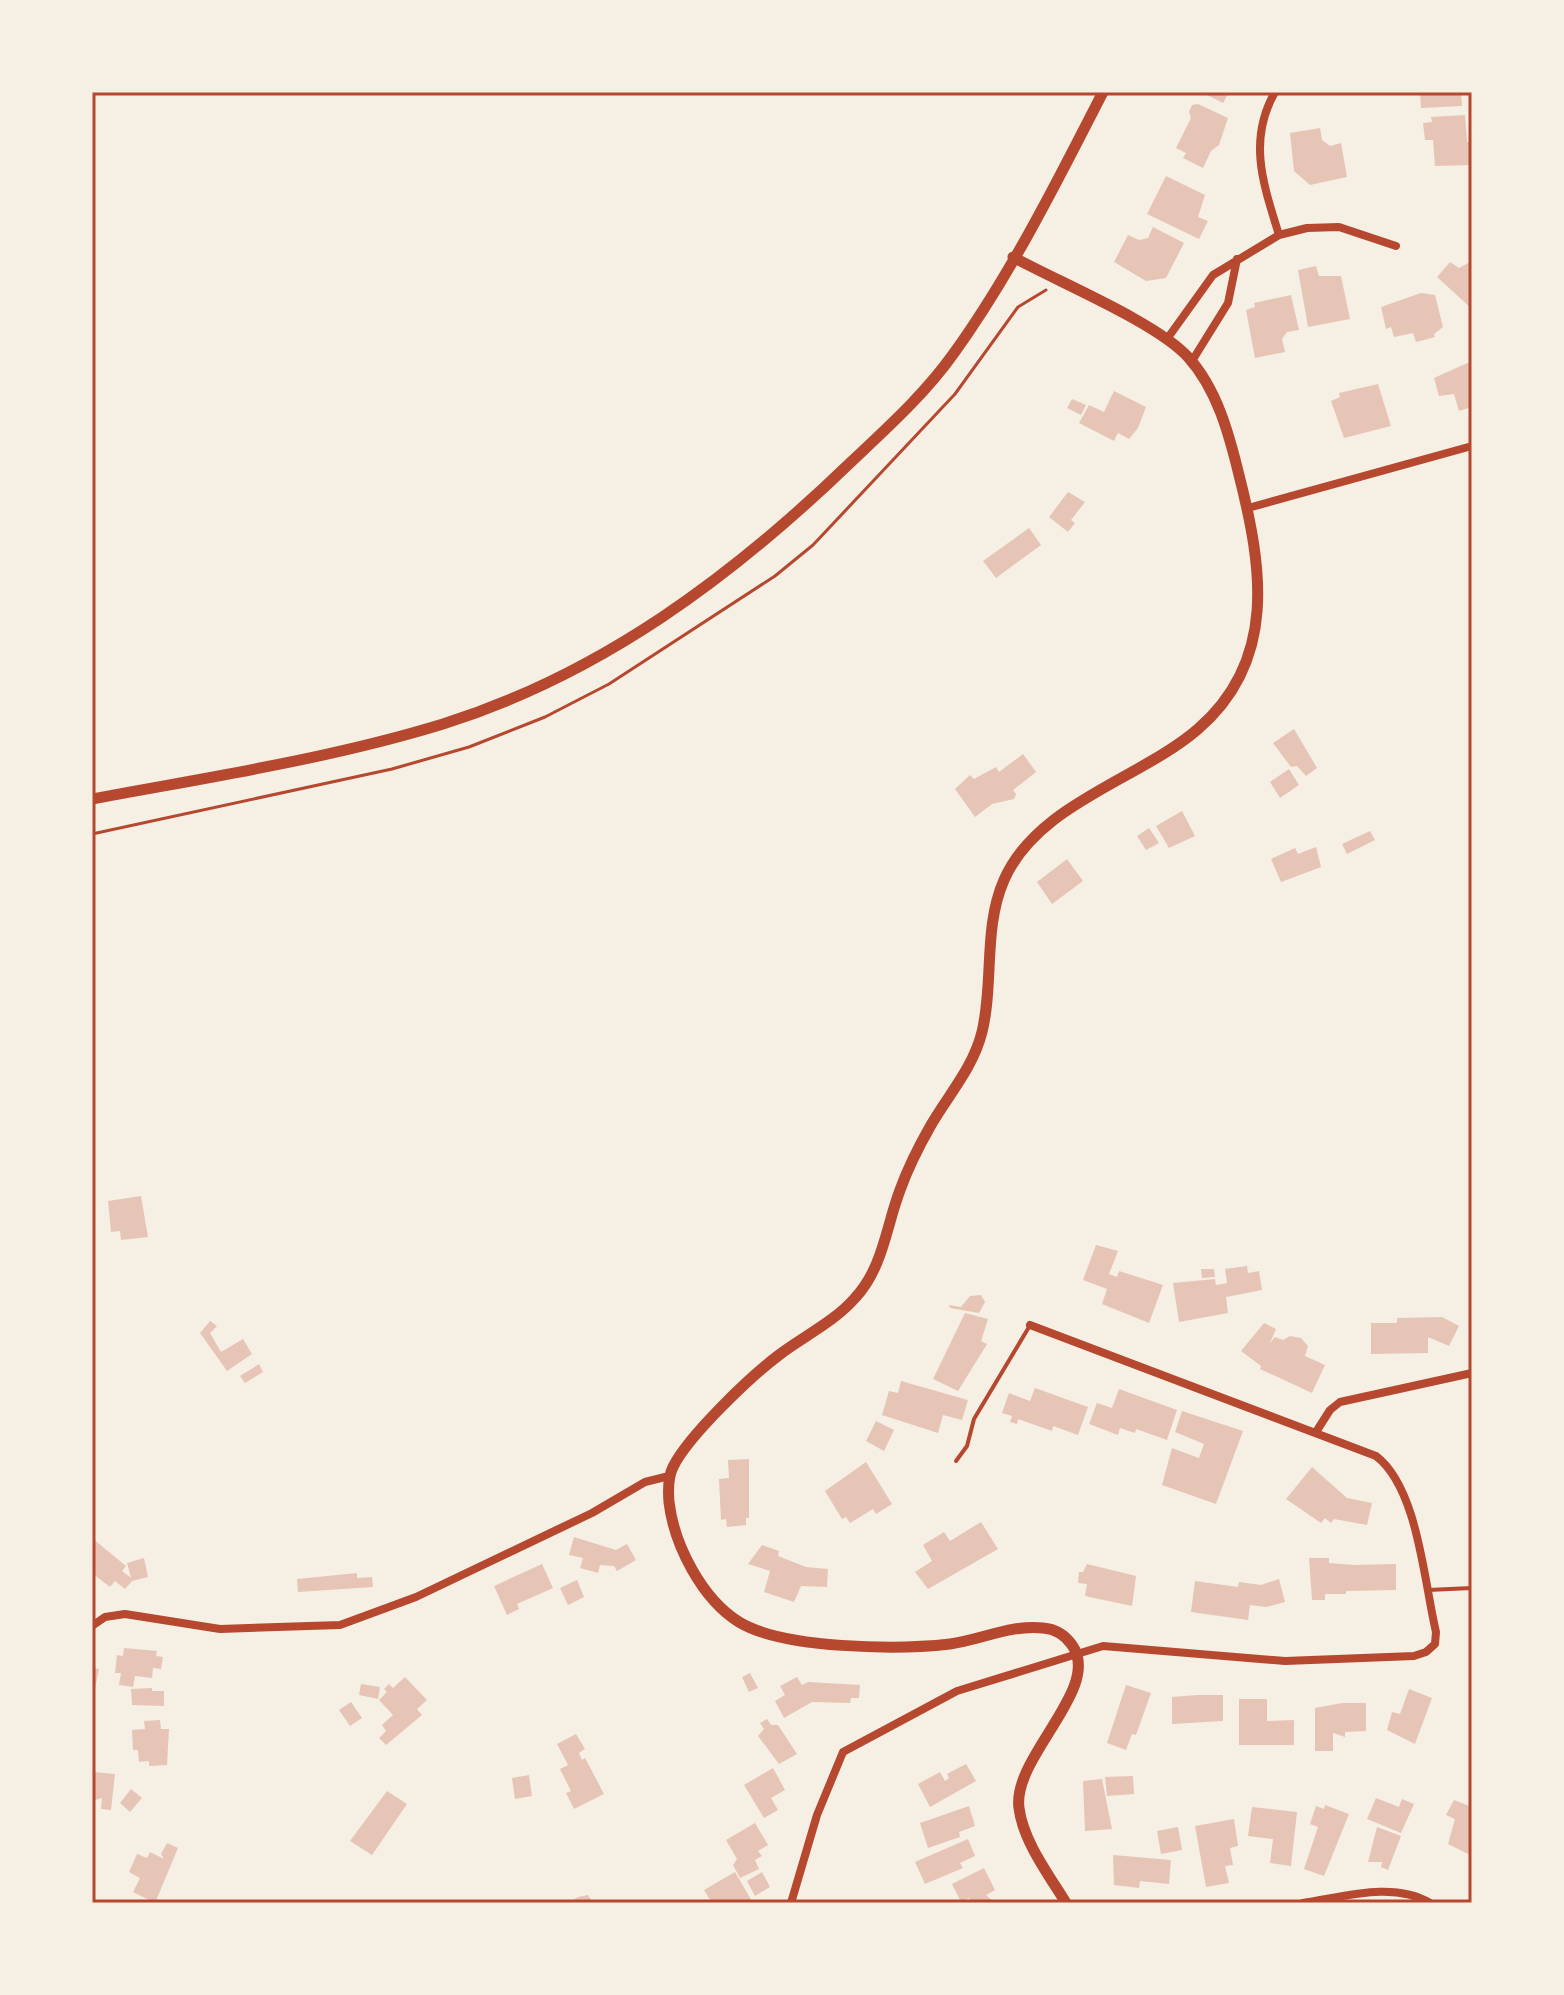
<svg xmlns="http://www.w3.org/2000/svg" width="1564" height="1995" font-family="Arial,sans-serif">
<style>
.building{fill:#e6c5b7}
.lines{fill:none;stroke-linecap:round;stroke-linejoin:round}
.path{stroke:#b5482f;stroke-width:3}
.service{stroke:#b5482f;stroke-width:4}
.minor{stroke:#b5482f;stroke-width:8}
.tertiary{stroke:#b5482f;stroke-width:11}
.neatline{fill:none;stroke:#b5482f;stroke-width:3}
</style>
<rect width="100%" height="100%" fill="#f6efe4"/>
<path class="building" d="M1201,92H1229L1223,103Z
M1420,92H1461L1462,106L1421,108Z
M1198,104L1228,118L1219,145L1211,151L1203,168L1183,158L1186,153L1176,148L1191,118L1189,112L1192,105Z
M1465,115L1467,142H1472V165L1435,166L1433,140H1425L1423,123L1432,122L1431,117Z
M1320,128L1322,140L1330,146L1341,143L1347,177L1310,185L1294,171L1290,133Z
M1166,176L1205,195L1198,217L1208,221L1199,239L1147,214Z
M1153,227L1184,243L1166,278L1146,281L1114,262L1128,235L1139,240L1148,238Z
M1472,261V309L1437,277L1450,262L1459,268Z
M1316,266L1319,276H1341L1350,319L1308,327L1298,270Z
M1421,293L1435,295L1443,327L1434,334L1435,337L1416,342L1413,333L1394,337L1391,327L1386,329L1381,307Z
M1291,295L1299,330L1287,332L1282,339L1285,352L1255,358L1246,310L1255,307L1254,303Z
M1472,361V407L1459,411L1454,394L1439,396L1434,378Z
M1378,384L1391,426L1344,438L1331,401L1340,397L1339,393Z
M1114,391L1146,407L1138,428L1129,439L1118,433L1114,441L1079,423L1089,405L1104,412Z
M1072,399L1086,405L1081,415L1067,408Z
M1068,492L1085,502L1071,520L1075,523L1068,532L1049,517Z
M1029,528L1041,545L996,578L983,561Z
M1294,729L1317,768L1306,776L1297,766L1291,767L1273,743Z
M1023,754L1036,772L1013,790L1016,794L1014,799L992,804L975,817L955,789L970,775L974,779L996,767L999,772Z
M1289,769L1299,785L1280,798L1270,782Z
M1182,811L1195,836L1169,848L1156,826Z
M1149,828L1159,843L1146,850L1137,836Z
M1370,831L1375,840L1347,854L1342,844Z
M1316,847L1321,867L1281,882L1271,859L1295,848L1298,854Z
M1067,859L1083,881L1052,904L1037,882Z
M141,1196L148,1237L121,1240L120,1231L111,1232L108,1201Z
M1096,1245L1118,1251L1109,1274L1117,1277L1119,1271L1163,1285L1149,1323L1102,1304L1107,1289L1083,1280Z
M1247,1266L1248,1273L1259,1271L1262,1290L1226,1297L1228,1313L1179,1322L1173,1283L1215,1279L1216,1285L1227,1283L1225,1269Z
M1201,1269H1214L1215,1277L1202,1278Z
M981,1295L985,1302L979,1313L950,1308L949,1305L961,1307L970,1296Z
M965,1313L988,1319L981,1341L987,1344L958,1391L933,1379Z
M1442,1317L1459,1326L1449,1346L1428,1337V1353L1371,1354V1323H1397V1318Z
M210,1321L217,1326L210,1333L221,1352L243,1339L252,1354L227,1371L200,1333Z
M1264,1323L1276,1329L1270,1343L1275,1337L1283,1340L1290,1336L1301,1338L1308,1346L1305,1356L1325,1365L1312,1393L1260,1369L1261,1366L1241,1351Z
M259,1364L263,1372L245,1383L240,1376Z
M901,1381L968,1400L962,1420L943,1415L938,1433L882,1415L889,1391L898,1393Z
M1035,1388L1088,1407L1078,1435L1053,1426L1052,1431L1018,1419L1017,1424L1010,1422L1012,1416L1002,1413L1009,1393L1030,1401Z
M1119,1389L1177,1410L1167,1440L1136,1429L1135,1433L1120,1428L1118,1435L1089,1424L1097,1403L1112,1408Z
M1182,1411L1243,1431L1216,1504L1162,1485L1172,1448L1199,1458L1204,1444L1175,1432Z
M876,1421L894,1430L884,1451L866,1441Z
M749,1459V1518H746V1525L727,1527L726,1519L721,1520L719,1479L729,1478L728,1460Z
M866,1462L892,1504L876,1514L873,1509L850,1523L846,1517L842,1519L825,1491Z
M1312,1467L1347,1498L1372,1503L1367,1525L1334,1519L1331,1523L1325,1518L1321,1523L1286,1499Z
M981,1522L998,1549L928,1589L915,1572L932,1561L923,1545L944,1532L950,1541Z
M574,1537L616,1550L627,1544L636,1560L617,1571L614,1566L600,1565L598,1573L580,1568L583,1558L569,1555Z
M92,1538L126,1566L122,1571L131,1578L127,1563L144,1558L148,1577L132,1581L125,1589L115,1581L110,1587L92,1573Z
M762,1545L779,1551L778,1556L806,1567L828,1569L827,1587L801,1586L794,1602L764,1592L770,1571L748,1564Z
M1309,1558H1329V1563L1354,1565L1396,1564V1590L1346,1591V1594H1325V1600H1312Z
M542,1564L553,1588L517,1604L519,1609L507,1615L494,1586Z
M1087,1564L1136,1576L1132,1606L1085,1596L1087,1584L1078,1583L1079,1572H1083Z
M357,1573V1578L372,1577L373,1587L298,1592L297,1579Z
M1279,1579L1285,1602L1266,1607L1250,1605L1248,1620L1191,1612L1195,1581L1238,1587L1239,1582L1261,1585Z
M577,1580L584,1597L568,1605L560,1588Z
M124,1648L157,1651L156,1656L163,1657L161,1669L153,1668L152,1678L135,1676L133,1687L119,1685L121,1673H115L117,1655L123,1656Z
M92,1668L99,1669L95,1689H92Z
M750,1673L758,1688L749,1692L742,1677Z
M405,1677L427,1700L417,1709L422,1715L386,1745L379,1738L386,1731L382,1725L393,1715L379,1700L387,1692L384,1689L389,1684L393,1688Z
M797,1677L802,1685L808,1682L860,1685L859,1698H851L850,1703L812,1702L784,1718L775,1701L785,1695L780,1686Z
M361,1684L380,1687L378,1699L359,1695Z
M1126,1685L1151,1693L1136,1735L1132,1734L1126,1750L1107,1743Z
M152,1688V1691H164V1706L132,1705L131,1689Z
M1409,1689L1432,1698L1415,1744L1387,1730L1392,1712L1400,1714Z
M1197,1695H1223V1721L1172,1724V1697Z
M1239,1699H1267V1721L1294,1720V1745H1239Z
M351,1702L362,1718L350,1726L339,1710Z
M1342,1703H1366V1731L1345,1732V1737L1333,1733V1751H1315V1708Z
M767,1719L771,1725H778L797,1754L779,1764L758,1736L764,1729L760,1723Z
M160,1720L161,1729H169L167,1765L149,1766V1761L139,1762L138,1750H133L132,1730L145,1729L144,1721Z
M576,1734L585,1749L579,1753L582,1760L585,1758L604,1794L574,1809L566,1793L571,1791L560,1769L568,1765L557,1744Z
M966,1764L976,1781L930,1807L918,1784L940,1772L945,1781L949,1778L947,1774Z
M773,1768L785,1790L771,1798L778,1810L764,1818L744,1785Z
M94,1772L115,1774L111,1810L101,1809L102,1798L92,1801Z
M529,1775L532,1796L515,1799L512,1778Z
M1133,1776L1134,1794L1107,1796L1105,1777Z
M1102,1779L1112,1829L1085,1831L1083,1781Z
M131,1789L142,1798L130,1812L120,1803Z
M387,1791L407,1804L372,1855L350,1841Z
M1376,1798L1399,1807L1402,1799L1414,1804L1401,1833L1367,1819Z
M1454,1800L1472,1807V1845L1468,1854L1448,1844L1455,1819L1446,1815Z
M1325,1805L1349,1814L1324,1876L1304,1869L1318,1827L1310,1824L1316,1806L1324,1809Z
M969,1806L975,1826L959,1832L960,1837L928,1848L920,1823Z
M1252,1807L1297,1812L1291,1866L1270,1863L1273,1839L1248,1836Z
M1234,1819L1238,1846L1230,1848L1233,1865L1225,1866L1229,1883L1206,1887L1195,1826Z
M755,1823L768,1845L758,1851L762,1856L755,1860L759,1869L740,1878L733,1865L737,1859L726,1840Z
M1178,1827L1182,1850L1161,1854L1157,1831Z
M1377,1827L1401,1836L1388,1870L1381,1867L1382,1862H1368Z
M968,1839L975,1856L960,1863L963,1868L925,1884L915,1862Z
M167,1843L178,1848L155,1903L133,1892L140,1878L129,1872L137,1854L147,1858L150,1852L164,1859L161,1854Z
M1113,1855L1171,1860L1169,1884L1140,1881L1139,1888L1114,1885Z
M984,1868L995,1890L986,1895L995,1903H972L969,1898L961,1902L952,1884Z
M735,1872L753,1903H712L704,1890Z
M762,1872L770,1887L755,1896L747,1881Z
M588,1895L593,1903H568L578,1897Z"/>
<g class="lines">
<path class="path" d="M92,834L392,769L469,747L545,717L609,684L775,576L813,545L955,394L1018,307L1046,290"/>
<path class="service" d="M956,1461L967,1446L974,1419L1029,1327
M1428,1590L1472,1588"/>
<path class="minor" d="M1275,92C1247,141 1264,186 1279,235
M1167,339L1213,275L1279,235L1307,228L1339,227L1396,246
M1192,361L1228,303L1237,259
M1248,508L1472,446
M1316,1432L1330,1410L1340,1402L1472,1373
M92,1626L105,1617L125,1614L220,1629L340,1625L416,1597L592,1513L645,1482L669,1476
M791,1903L817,1815L843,1752L957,1691L1103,1646L1285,1661L1414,1656L1426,1652L1435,1644L1436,1632C1424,1582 1418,1488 1376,1456L1030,1325
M1303,1903C1343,1897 1394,1881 1430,1903"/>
<path class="tertiary" d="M1013,257C1058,282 1156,322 1188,357C1217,389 1229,434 1239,475C1262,566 1278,660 1198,729C1139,780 1038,803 1004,880C983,928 994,983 982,1032C973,1068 949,1094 931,1125C919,1146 908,1168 900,1190C886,1227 883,1268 855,1298C834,1322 804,1336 779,1355C751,1376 688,1436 673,1467C668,1477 668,1490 669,1502C674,1545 702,1599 739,1622C783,1649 898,1650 950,1644C980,1640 1013,1624 1043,1628C1056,1629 1065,1635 1072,1645C1103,1688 1012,1757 1019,1808C1023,1841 1049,1875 1066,1903
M92,799C209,777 329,759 443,724C602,674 733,576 851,462C887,428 925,394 954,353C1011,274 1059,178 1103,92"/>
</g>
<rect width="1564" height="1995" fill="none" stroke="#f6efe4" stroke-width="188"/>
<rect x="94" y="94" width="1376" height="1807" class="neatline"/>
</svg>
